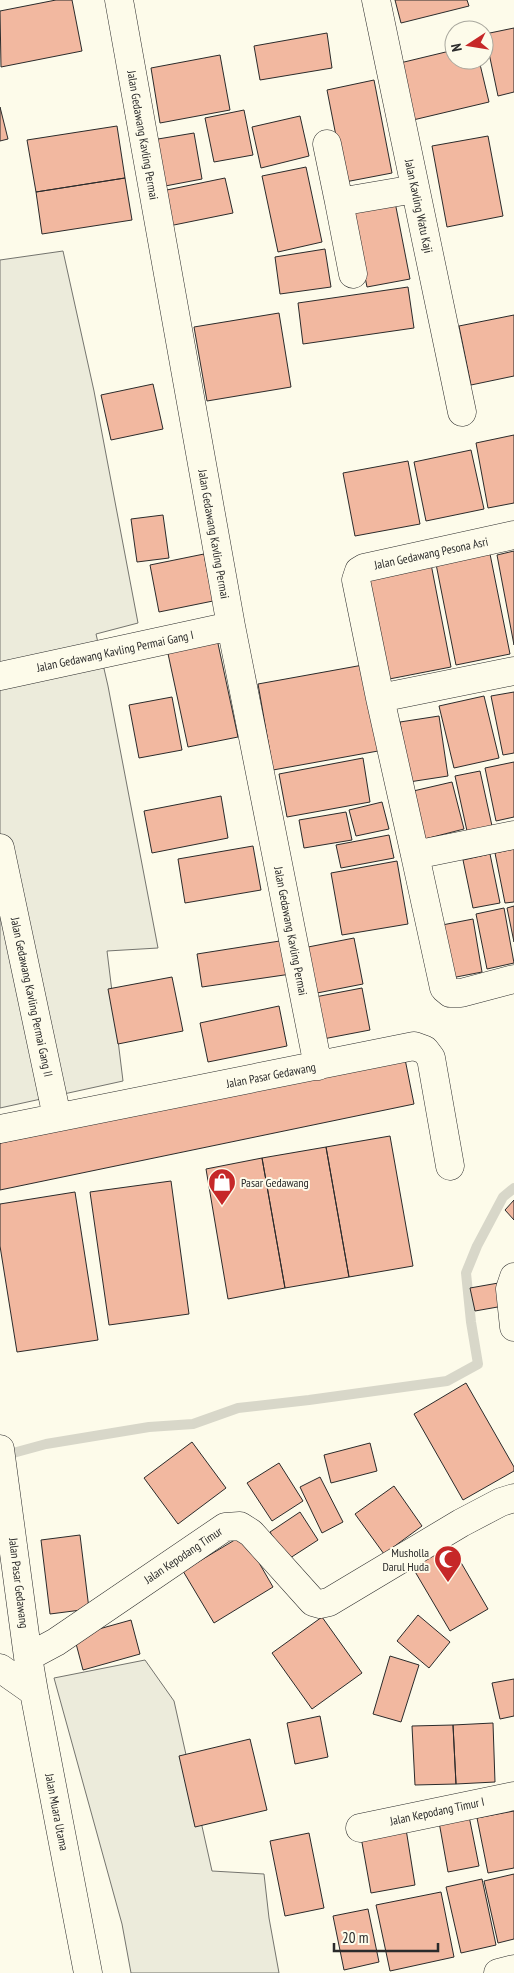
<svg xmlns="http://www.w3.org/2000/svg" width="514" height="1973" font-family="'PT Sans Narrow',sans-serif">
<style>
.green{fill:#ecebdb;stroke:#74746e}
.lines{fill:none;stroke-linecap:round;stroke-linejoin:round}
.stream{stroke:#d8d7c9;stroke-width:10}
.building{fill:#f2b8a0;stroke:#2b2b2b}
.minor-casing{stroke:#2b2b2b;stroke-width:29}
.minor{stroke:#fdfbea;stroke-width:28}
.labels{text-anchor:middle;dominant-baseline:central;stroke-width:4;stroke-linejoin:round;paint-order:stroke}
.street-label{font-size:12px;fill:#2b2b2b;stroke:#fdfbea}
.poi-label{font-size:12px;fill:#2b2b2b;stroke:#fdfbea;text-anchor:start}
</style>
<rect width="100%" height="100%" fill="#fdfbea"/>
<path class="green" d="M63,251L94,391L138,623L96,634L108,686L158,948L107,951L123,1081L0,1108V260Z
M145,1660L174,1701L212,1871L264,1874L269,1918L279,1973H131L122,1924L54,1678Z"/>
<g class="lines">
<path class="stream" d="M2,1456L46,1444L149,1427L193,1424L238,1408L309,1400L447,1381L478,1364L471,1322L466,1273L477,1246L503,1197L514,1188"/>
</g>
<path class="building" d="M56,0H72L82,51L1,67L0,11Z
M395,0H467L469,6L401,23Z
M514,28V92L498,96L485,34Z
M327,33L332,68L260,80L254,46Z
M454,50V60H479L489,102L413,120L400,63Z
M220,55L230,110L160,123L151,68Z
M374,80L392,173L345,182L327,90Z
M0,107L8,139L0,141Z
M244,110L253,155L214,162L205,118Z
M300,116L309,156L261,168L252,127Z
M117,126L125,178L36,192L27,140Z
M194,133L202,179L160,187L152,140Z
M488,136L503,216L447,227L432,146Z
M306,167L322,242L278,252L262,176Z
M125,178L132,220L42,234L36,192Z
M225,178L233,213L164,227L157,192Z
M395,202L410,279L367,287L352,211Z
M325,249L331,287L280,294L275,257Z
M408,287L414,328L303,344L298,303Z
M279,313L291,387L207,401L194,327Z
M514,315V376L471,385L459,326Z
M153,384L163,429L111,440L101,395Z
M514,435V503L488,508L476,443Z
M471,450L484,509L426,521L414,462Z
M408,461L420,524L355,536L343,473Z
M163,515L169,558L137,562L131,519Z
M514,551V645L497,555Z
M204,554L213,601L159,612L150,565Z
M490,554L510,654L456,665L436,564Z
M431,564L451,667L379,681L359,577Z
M217,639L238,737L188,747L167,649Z
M363,665L378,751L273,770L258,684Z
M514,692V753L503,755L491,696Z
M484,696L499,758L454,768L439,706Z
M172,697L182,750L139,758L129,705Z
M439,716L448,776L409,782L400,722Z
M363,758L370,802L287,817L279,774Z
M514,762V817L496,821L485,768Z
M480,771L492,826L467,831L455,776Z
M452,782L464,829L421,840L409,792Z
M221,796L228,838L152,853L144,811Z
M382,802L389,829L356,836L349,810Z
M346,812L352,840L304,848L299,820Z
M389,835L394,858L341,868L336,845Z
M253,846L261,890L185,903L178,859Z
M514,849V902L505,903L495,853Z
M490,854L500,903L473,908L463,860Z
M397,861L408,924L342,935L331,873Z
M514,906V942L507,908Z
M504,908L514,963L487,969L476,914Z
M473,919L482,972L446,979L437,926Z
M354,938L363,984L312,994L303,948Z
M286,940L291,974L202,987L197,954Z
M172,977L183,1031L118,1044L108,989Z
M362,988L370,1030L323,1039L315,997Z
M279,1006L287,1046L208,1062L200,1023Z
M405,1059L414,1104L0,1190V1143Z
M390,1136L413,1266L349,1277L326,1147Z
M326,1147L349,1277L285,1288L262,1158Z
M262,1158L285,1288L228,1299L206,1169Z
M171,1181L189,1314L109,1325L90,1192Z
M75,1192L98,1340L17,1352L0,1246V1204Z
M514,1200V1220L505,1210Z
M504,1282L509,1305L475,1311L470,1288Z
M466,1383L514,1467V1471L463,1500L414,1414Z
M192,1442L226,1488L178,1524L144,1478Z
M370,1443L377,1471L331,1483L324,1455Z
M279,1463L303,1501L272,1521L247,1483Z
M320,1477L343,1522L322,1533L300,1487Z
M394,1486L422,1526L384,1554L355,1514Z
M300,1512L318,1540L287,1560L270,1532Z
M80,1535L89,1609L50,1614L41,1540Z
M243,1535L273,1587L214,1623L183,1571Z
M445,1535L488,1609L450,1631L407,1558Z
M418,1615L450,1642L429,1668L397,1641Z
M322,1617L362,1673L312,1709L272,1653Z
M131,1620L140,1654L83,1670L74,1636Z
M390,1656L419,1665L401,1722L373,1714Z
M514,1679V1716L500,1719L492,1683Z
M320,1716L328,1757L295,1764L287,1723Z
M493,1723L495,1782L456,1784L453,1725Z
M453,1725L456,1784L415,1785L412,1726Z
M250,1739L267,1810L195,1827L179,1756Z
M514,1811V1868L488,1873L477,1818Z
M469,1816L479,1866L448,1872L439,1822Z
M406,1829L415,1885L371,1893L361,1837Z
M309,1833L324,1908L285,1916L270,1841Z
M514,1874V1939L498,1943L484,1881Z
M482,1879L496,1945L461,1953L446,1887Z
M441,1892L454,1957L390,1971L376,1905Z
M368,1909L379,1962L344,1970L333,1916Z"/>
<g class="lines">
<g class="minor-casing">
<path id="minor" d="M119,0L231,626L318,1066
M376,0L462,412
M327,144L339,202
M353,274L339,202L415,189
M0,676L231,626
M380,698L356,580L359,571L364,568L514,535
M514,835L415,855L444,988L450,993H461L514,979
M0,848L57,1117
M415,855L380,698L514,671
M0,1129L414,1046L425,1050L431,1058L450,1166
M514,1277L510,1289L514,1327
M0,1449L28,1657
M0,1668L34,1692L88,1973
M34,1692L28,1657L56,1642L225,1527L240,1526L251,1533L313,1602L320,1604L329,1602L461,1523L501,1502L514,1498
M360,1828L514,1796
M498,1973L514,1969"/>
</g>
<use href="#minor" class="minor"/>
</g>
<defs>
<g id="shop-pin" transform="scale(1.4375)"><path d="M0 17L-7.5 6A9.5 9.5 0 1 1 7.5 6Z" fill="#c62828" stroke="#fdfbea"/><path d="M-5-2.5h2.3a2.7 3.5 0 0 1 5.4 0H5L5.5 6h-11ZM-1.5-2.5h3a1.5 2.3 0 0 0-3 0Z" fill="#fff"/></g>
<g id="mosque-pin" transform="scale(1.4375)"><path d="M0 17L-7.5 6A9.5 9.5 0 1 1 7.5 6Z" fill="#c62828" stroke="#fdfbea"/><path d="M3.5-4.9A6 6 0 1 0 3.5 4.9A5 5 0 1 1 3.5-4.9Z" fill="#fff"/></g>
</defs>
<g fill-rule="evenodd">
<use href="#shop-pin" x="222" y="1182"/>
<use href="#mosque-pin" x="448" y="1559"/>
</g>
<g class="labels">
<g class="street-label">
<text transform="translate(143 135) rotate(80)">Jalan Gedawang Kavling Permai</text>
<text transform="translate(419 206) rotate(78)">Jalan Kavling Watu Kaji</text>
<text transform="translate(214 534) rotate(80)">Jalan Gedawang Kavling Permai</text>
<text transform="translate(431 553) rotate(-12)">Jalan Gedawang Pesona Asri</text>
<text transform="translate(115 651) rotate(-12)">Jalan Gedawang Kavling Permai Gang I</text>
<text transform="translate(291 931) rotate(79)">Jalan Gedawang Kavling Permai</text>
<text transform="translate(32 997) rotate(78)">Jalan Gedawang Kavling Permai Gang II</text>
<text transform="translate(271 1075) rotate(-11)">Jalan Pasar Gedawang</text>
<text transform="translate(183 1555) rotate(-34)">Jalan Kepodang Timur</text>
<text transform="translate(19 1583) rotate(83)">Jalan Pasar Gedawang</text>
<text transform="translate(437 1811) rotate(-12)">Jalan Kepodang Timur I</text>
<text transform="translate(57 1812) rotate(79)">Jalan Muara Utama</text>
</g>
<g class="poi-label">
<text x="241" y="1182">Pasar Gedawang</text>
<text x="429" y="1552" text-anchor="end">Musholla<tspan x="429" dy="14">Darul Huda</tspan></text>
</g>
</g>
<g transform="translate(469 45) rotate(258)"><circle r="24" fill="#fdfbea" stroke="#a9a89e"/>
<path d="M0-4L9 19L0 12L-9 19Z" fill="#c62828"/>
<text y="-8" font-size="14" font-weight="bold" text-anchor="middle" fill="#2b2b2b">N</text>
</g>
<path d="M334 1943v8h104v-8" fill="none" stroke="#2b2b2b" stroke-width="2.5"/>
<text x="342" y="1943" font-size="15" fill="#2b2b2b" stroke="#fdfbea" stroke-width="4" paint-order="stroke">20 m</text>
</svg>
